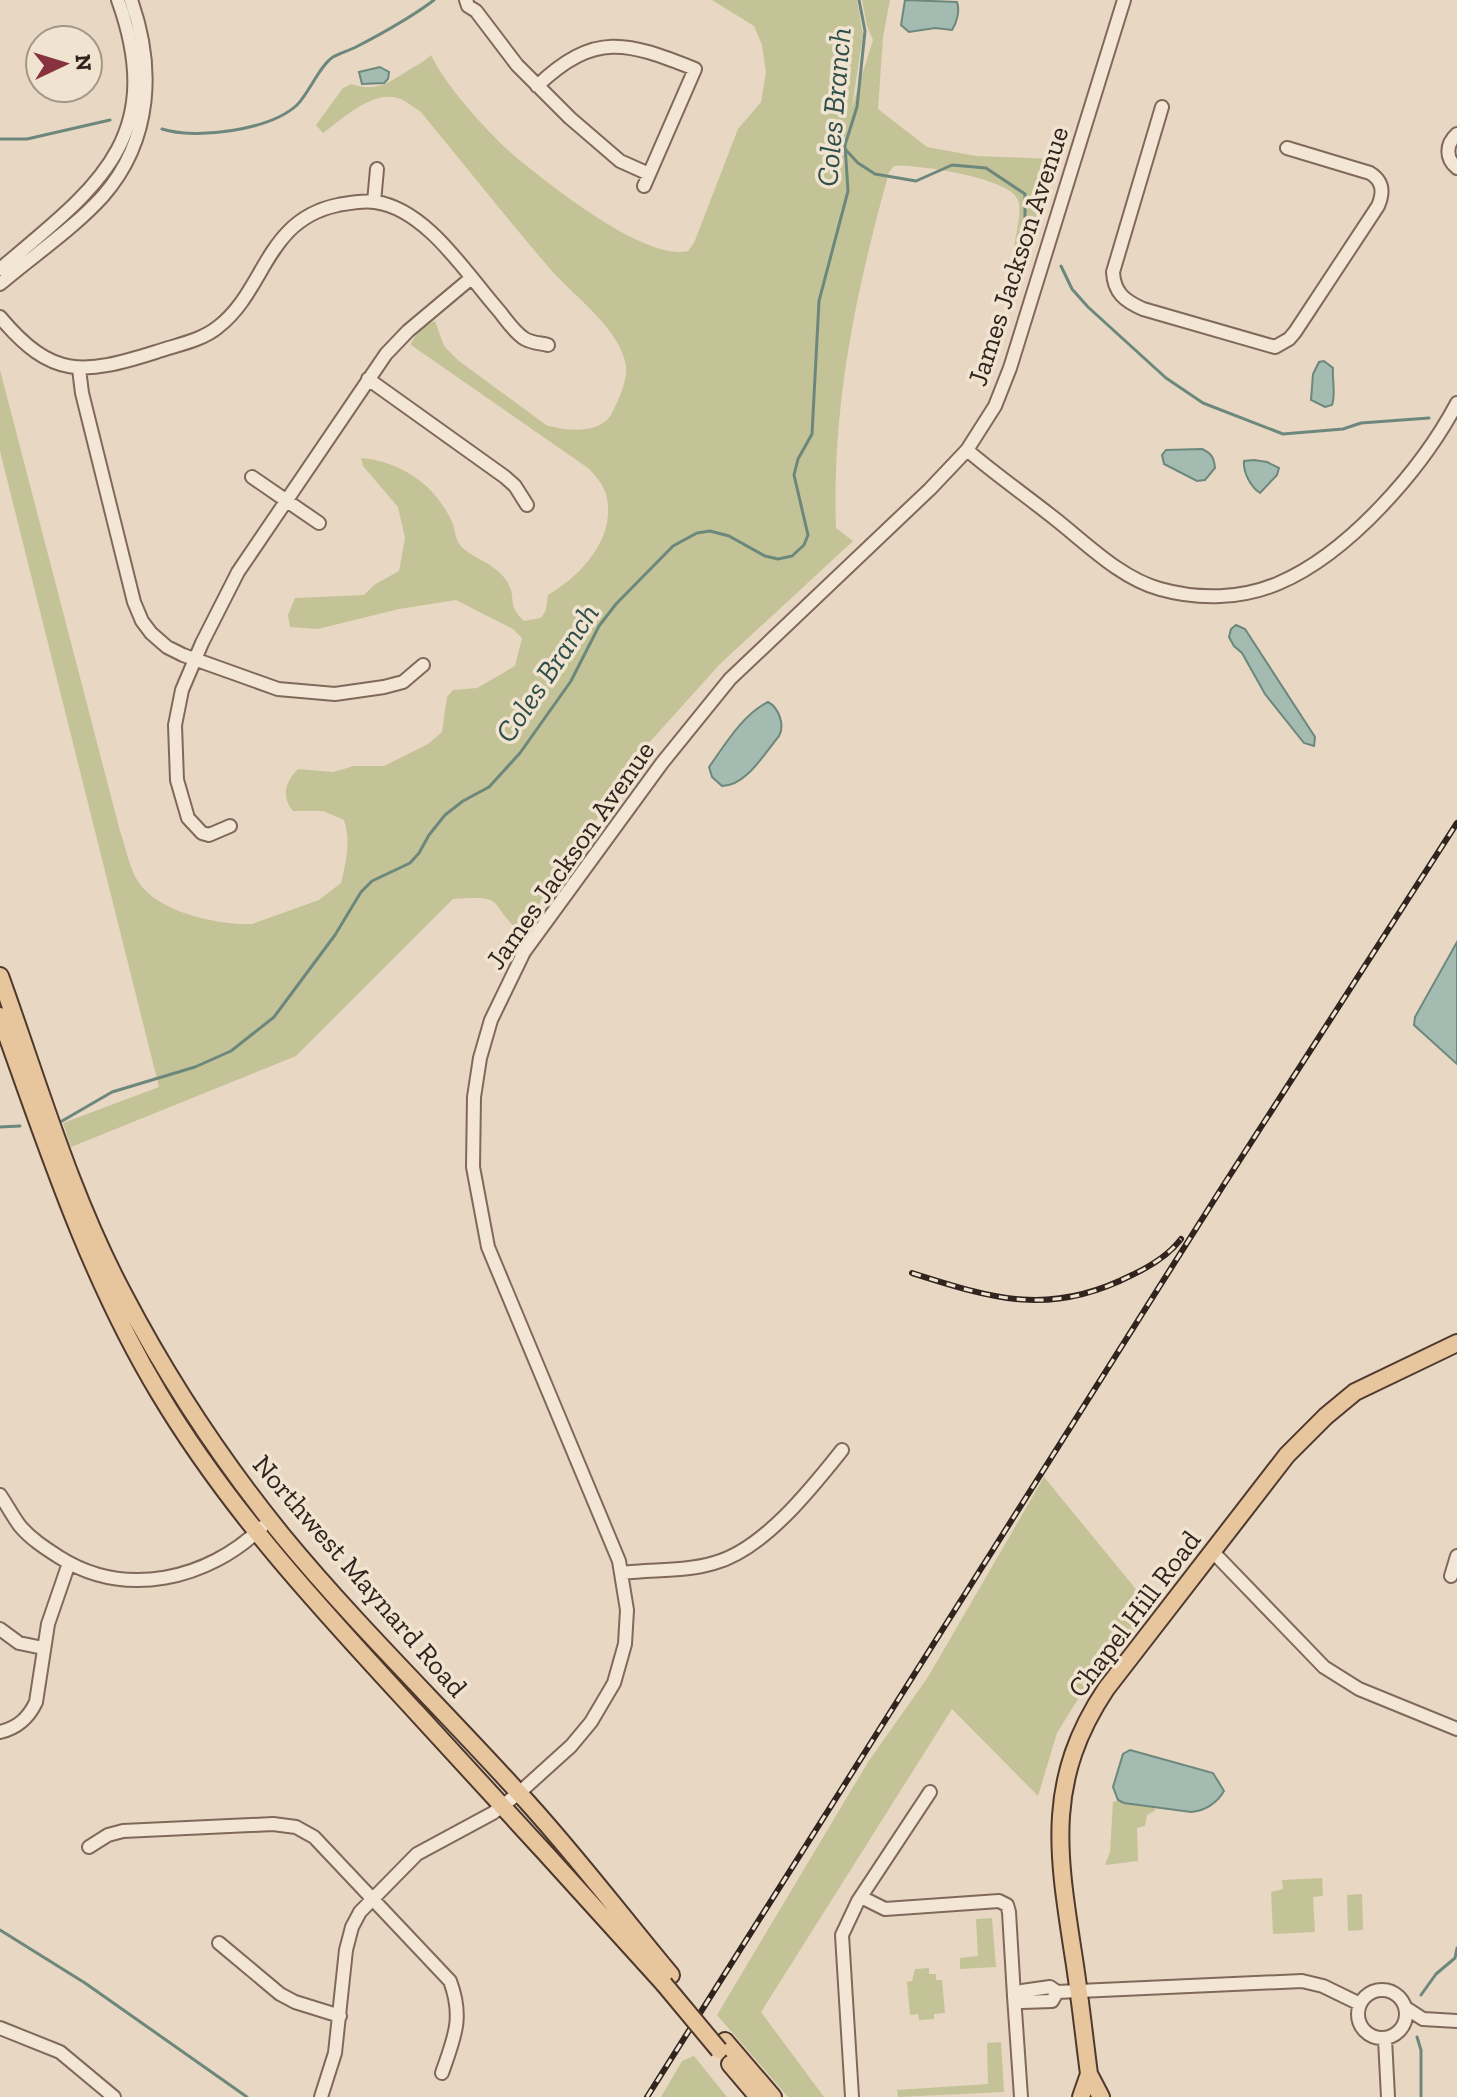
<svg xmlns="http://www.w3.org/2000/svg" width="1457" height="2097" font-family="'Zilla Slab',serif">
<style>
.green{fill:#c4c397}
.water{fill:#a4bbb1;stroke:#6c887d;stroke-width:2}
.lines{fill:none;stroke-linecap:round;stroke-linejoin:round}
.stream{stroke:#6c887d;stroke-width:3}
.minor-casing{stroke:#80695b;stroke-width:16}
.major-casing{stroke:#4e392f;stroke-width:20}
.minor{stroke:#f4e6d4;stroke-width:12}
.major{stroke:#e8c69d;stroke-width:16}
.rail-casing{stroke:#31241e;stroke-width:6}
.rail{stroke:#f0e3d0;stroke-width:3;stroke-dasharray:9;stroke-linecap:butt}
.major-bridge-casing{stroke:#4e392f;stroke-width:20;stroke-linecap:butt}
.major-bridge{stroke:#e8c69d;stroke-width:16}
.labels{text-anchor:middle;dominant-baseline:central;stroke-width:7;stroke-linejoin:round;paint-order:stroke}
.street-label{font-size:28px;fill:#31241e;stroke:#f0e3d0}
.water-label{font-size:30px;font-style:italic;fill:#2e4f49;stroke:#f0e3d0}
</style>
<rect width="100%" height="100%" fill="#e8d7c2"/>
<path class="green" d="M712,0H857L863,35L852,107L873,40L867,26L862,0H890L883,37L878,109L927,147L976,156L1057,159L1029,250L1021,257L1014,256C1013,239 1023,216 1018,200C1011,178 916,164 894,166L889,172C856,292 832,403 836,528L853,541L720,664L647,745L520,932C486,902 509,895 453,899L296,1056L71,1147L63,1123L159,1087L0,451V370L120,831C126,847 129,869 139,883C160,913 218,925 252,924L319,900L341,883C346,863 351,840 344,820L323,811H293C281,797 285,782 298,769L333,772L354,766H384L428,744L442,732L447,697L453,690L477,688L515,666L522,638L513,629L456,600L399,609L318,629L290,627L288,615L295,598L364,595L374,585L399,571L405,538L398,507L363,466L361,458C400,461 436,485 452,522C455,528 455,539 460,545C470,558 497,563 508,583C517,599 506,604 524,621L541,618L546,610L548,595C583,574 617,537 606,494C603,484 595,475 588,468L411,345C413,336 426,324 435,321L444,346L459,361L546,425C565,431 601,435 612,413C618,401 628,380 626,366C621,330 575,297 552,271C507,219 464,164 420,111C413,107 405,100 398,98C372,90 342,119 323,133L316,125L343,88L352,84C375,93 390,82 409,70C417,65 424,62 431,55C447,88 490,135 518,159C553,187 645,261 688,251L694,243L738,129L761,102L766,72L762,45L754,26Z
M1044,1477L1153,1610L1096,1670L1057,1733L1038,1796L952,1709L761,2012L824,2097H788L717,2015L868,1762L928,1677Z
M1116,1801L1153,1807L1156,1810L1147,1815L1145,1826L1137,1828L1138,1861L1105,1865L1110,1852L1113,1802Z
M1322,1878L1323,1896L1313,1897L1315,1932L1273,1934L1271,1892L1283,1889L1282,1880Z
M1362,1894L1363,1930L1348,1931L1347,1895Z
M992,1918L996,1967L960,1969V1958L978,1956L976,1919Z
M929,1968V1974H936V1980H942L945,2013L934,2014V2019L919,2020L918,2014L910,2015L907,1982L912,1981L915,1969Z
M1001,2042L1004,2092L898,2097L897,2090L988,2084L987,2043Z
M694,2056L727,2097H661L682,2061Z"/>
<path class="water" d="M905,0L957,2C960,11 957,22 952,30L935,28L909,32L901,25Z
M380,67L389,72L388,79L384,83L362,84L359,72Z
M1324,361L1333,368C1332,380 1336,394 1332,405L1325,407L1311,400L1313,374L1319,362Z
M1202,449C1211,453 1214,457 1215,468L1205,480L1197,481L1164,464L1162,455L1166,450Z
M1254,460L1267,462L1279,468L1277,475L1260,493C1251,487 1243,473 1244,461Z
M1236,625L1245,629L1315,737L1314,746L1304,743L1265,694L1242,653L1234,646L1229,637L1231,629Z
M768,702C779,708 785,725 779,736C764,754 746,786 722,786L712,777L709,767C725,745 742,715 768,702Z
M1457,942V1064L1414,1025L1415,1017Z
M1130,1750L1213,1773L1224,1791C1217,1803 1205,1811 1191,1812L1124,1803L1118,1800L1113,1787L1123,1754Z"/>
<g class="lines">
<path class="stream" d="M162,129C196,140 270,130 297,105C309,93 320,65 333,57C340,53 348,51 356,47C383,33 409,19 434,0
M0,139H27L110,120
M845,149L858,163L875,174L916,181L952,165L986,168L1025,194V252
M1061,266L1072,289L1088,307L1166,378L1203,403L1283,434L1343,429L1361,423L1429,418
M62,1121L112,1092L195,1067L231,1051L274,1017L335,935L361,892L372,881L410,863L419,853L429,835L445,815L463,801L489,787L520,753L571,681L599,626L616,604L673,546L697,533L710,531L729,536L765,556L778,559L792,556L804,545L808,535L794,475L798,459L812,434L819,301L848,191L845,145L857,107L865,31L859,0
M0,1127L20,1126
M0,1930L85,1983L247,2097
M1421,1995L1436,1974L1455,1958L1457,1948
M1417,2037L1421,2050V2097"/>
<g class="minor-casing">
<path id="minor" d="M466,0L468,6L476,11L517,65L570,118L620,161L649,174
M537,86C595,31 627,42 695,69L644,186
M1162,107L1113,272C1114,293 1125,301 1143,309L1275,347L1289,339L1295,332L1378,206C1384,192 1383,181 1370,173L1287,148
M1457,134C1446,144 1445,158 1457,168
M374,202L377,169
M0,269C96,188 168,139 118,0
M0,284C34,255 73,229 103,196C152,140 155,67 131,0
M0,317C52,379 83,375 156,352C176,345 201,341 218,327C266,290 265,220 338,205C349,203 363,200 375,202C427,209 467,275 500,312C507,321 515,333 525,339C532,343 540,343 548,345
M79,369L82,393L134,602L142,621L151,633L167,647L183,655L278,689L335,694L384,687L403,682L423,665
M368,379L505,477L515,486L527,505
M967,450C995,474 1025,495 1054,518C1086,543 1120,578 1160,589C1199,600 1242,599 1279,583C1349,553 1422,469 1457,403
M252,477L319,523
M230,826L209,835L202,833L188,818L177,780L175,725L182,690L202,643L238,572L386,354L408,331L470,279
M0,1495C7,1505 13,1517 20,1526C31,1539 45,1548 59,1557C125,1599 208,1580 262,1527
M1213,1552L1324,1667L1359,1689L1457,1729
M622,1573C652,1569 684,1572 714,1563C763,1550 811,1489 842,1450
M1451,1576L1457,1556
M0,1629L19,1643L43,1648
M0,1732C17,1728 28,1719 36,1702L48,1624L69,1563
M89,1847L108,1835L123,1831L273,1824L296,1827L314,1837L450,1981C464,2018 454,2038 442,2073
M861,1897L885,1909L999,1901L1007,1905L1009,1912L1014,1996H1017L1022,2002L1052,2001L1057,1992
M219,1943L280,1994L295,2002L340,2016
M1358 2014a24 24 0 1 1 48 0a24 24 0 1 1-48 0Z
M1057,1992L1302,1981L1323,1986L1360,2004
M1014,1996L1021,2097
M1017,1996L1022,1991L1050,1987L1057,1992
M1406,2008L1423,2019L1457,2021
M0,2028L60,2052L114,2097
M1385,2039L1388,2097
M321,2097L335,2053L346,1950L352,1927L360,1912L417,1854L493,1813L519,1793L571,1746L591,1722L614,1683L625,1644L627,1610L619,1561L488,1247L473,1167L474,1097L480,1058L491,1020L524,952L662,763L730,679L930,489L967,450L995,406L1010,368L1124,0
M852,2097L842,1935L858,1901L930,1792"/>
</g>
<g class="major-casing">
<path id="major" d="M0,976C39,1084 70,1194 124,1295C168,1379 222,1461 282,1535C356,1625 440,1706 518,1792C572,1850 620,1914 671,1975
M0,1016C46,1144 88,1275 159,1393C230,1512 323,1611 416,1712C499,1802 582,1893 664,1984
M725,2041L773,2097
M730,2064L758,2097
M1081,2097L1089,2074
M1101,2097L1089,2074C1084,2036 1080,1997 1074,1959C1058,1855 1044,1782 1106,1689L1287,1455L1326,1416L1355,1392L1457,1343"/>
</g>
<use href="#minor" class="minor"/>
<use href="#major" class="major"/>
<g class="rail-casing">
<path id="rail" d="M912,1273C994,1299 1050,1317 1132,1275C1149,1267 1169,1255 1181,1239
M647,2097L1223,1186L1457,823"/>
</g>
<use href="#rail" class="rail"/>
<g class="major-bridge-casing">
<path id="major-bridge" d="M664,1984L719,2050"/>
</g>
<use href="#major-bridge" class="major-bridge"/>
</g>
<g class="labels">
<g class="street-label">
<text transform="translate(1018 256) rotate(-72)">James Jackson Avenue</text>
<text transform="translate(570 855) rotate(-55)">James Jackson Avenue</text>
<text transform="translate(360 1576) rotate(49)">Northwest Maynard Road</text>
<text transform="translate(1134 1614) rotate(-53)">Chapel Hill Road</text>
</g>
<g class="water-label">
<text transform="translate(834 107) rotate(-85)">Coles Branch</text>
<text transform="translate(547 673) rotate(-56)">Coles Branch</text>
</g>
</g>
<g transform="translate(64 64) rotate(86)"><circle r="38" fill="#f0e3d0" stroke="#a49789" stroke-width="2"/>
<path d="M0-6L14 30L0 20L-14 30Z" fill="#88323f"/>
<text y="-12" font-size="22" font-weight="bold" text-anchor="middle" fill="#31241e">N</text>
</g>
</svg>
